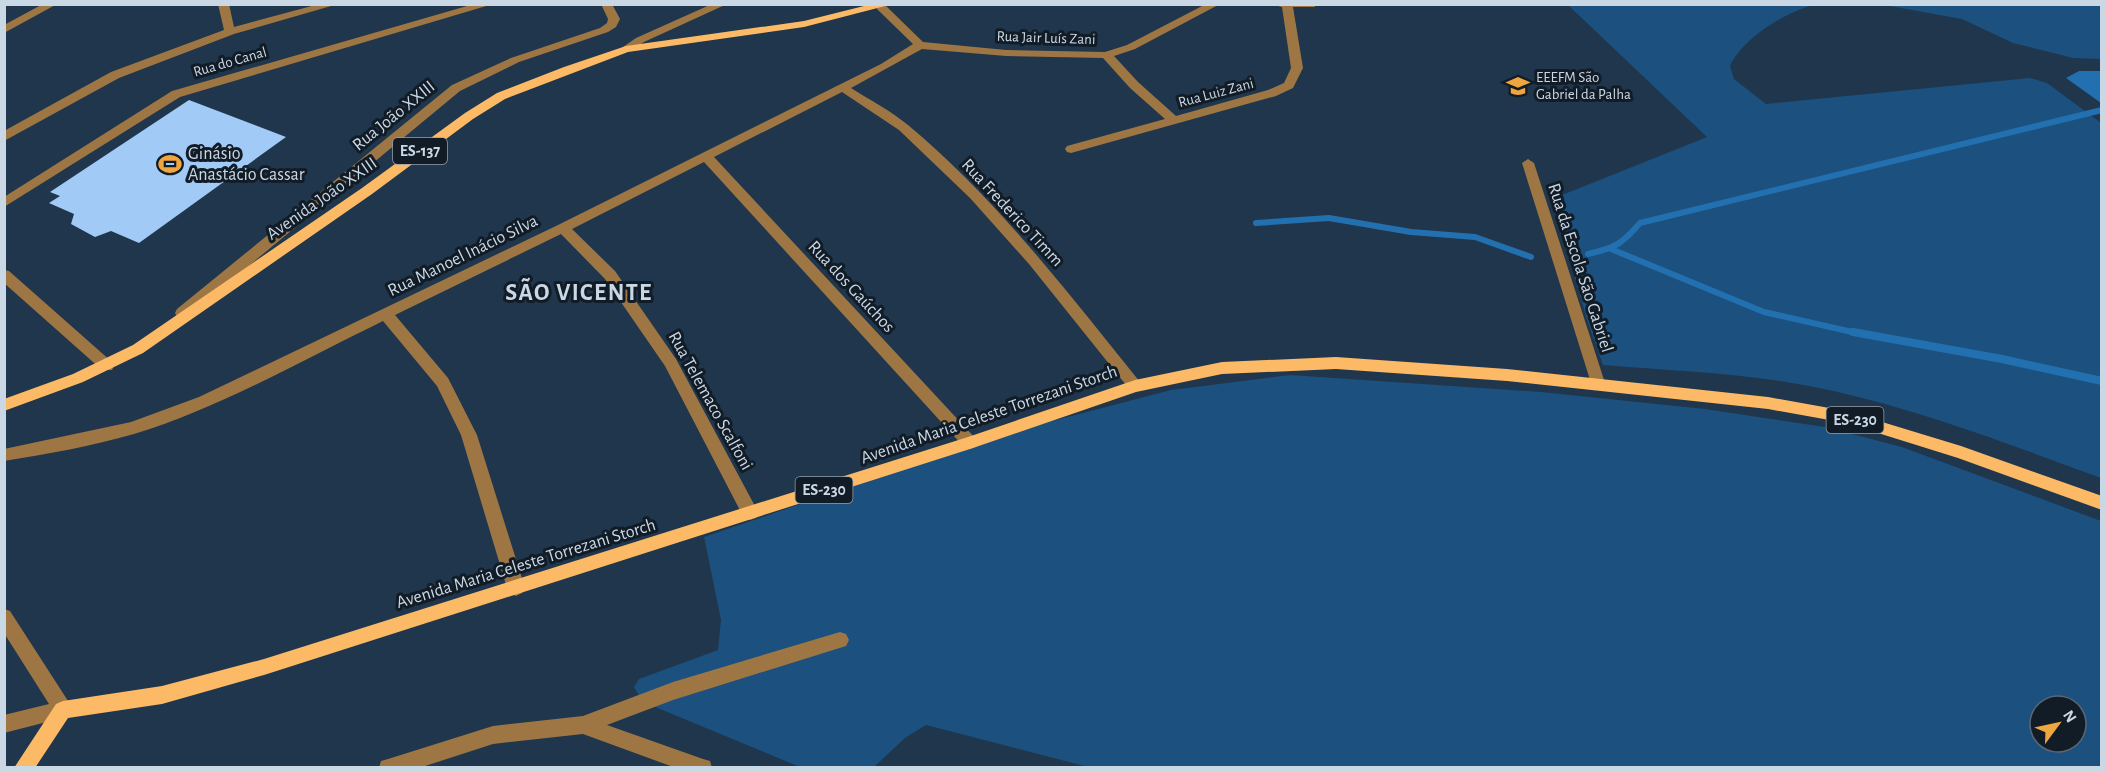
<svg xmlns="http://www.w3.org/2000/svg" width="2106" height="772" font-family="'Alegreya Sans',sans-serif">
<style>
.green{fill:#1b507f;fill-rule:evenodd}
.water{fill:#2370b0}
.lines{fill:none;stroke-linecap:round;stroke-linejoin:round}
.stream-far1{stroke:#2370b0;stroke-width:6}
.stream{stroke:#2370b0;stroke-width:8}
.building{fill:#a1cbf6}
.minor{fill:#9e7644;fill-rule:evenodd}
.major{fill:#fcba67;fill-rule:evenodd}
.labels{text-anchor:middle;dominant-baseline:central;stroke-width:6;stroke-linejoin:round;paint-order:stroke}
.far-street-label{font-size:15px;fill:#cad8e6;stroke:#121c26}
.far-poi-label{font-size:15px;fill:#cad8e6;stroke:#121c26;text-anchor:start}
.shield{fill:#121c26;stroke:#93a0ac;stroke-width:1.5}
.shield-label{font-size:16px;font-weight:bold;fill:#cad8e6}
.street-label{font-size:18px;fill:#cad8e6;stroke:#121c26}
.poi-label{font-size:18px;fill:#cad8e6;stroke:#121c26;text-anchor:start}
.district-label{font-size:24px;font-weight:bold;letter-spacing:1.5px;fill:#cad8e6;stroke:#121c26}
</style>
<rect width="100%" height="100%" fill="#1f364c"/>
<path class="green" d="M1568,5H1814C1785,12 1742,39 1730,66L1734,79L1766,104L2030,78L2047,83L2101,123V478C1997,440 1891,398 1780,381C1721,372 1661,370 1603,365L1587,320L1552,199L1707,137Z
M1884,5H2101V59L2073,58L2013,43L1962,19Z
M1290,375L1541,392L1705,409L1825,427L1902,447L2101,521V767L1092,768L926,725L905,738L874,767H800L643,702L634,687L639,679L718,650L721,620L704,537L1014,431L1171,390ZM2040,706H2076V742H2040Z"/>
<path class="water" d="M2079,71H2101V103L2066,78Z"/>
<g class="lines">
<path class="stream-far1" d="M1256,223L1329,218L1411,232L1475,237L1531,257
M1611,249L1764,312L1861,334
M1588,254C1615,248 1622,244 1640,223L2102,110"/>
<path class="stream" d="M1853,332L2002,359L2102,381"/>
</g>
<path class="building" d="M189,100L286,137L139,243L111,231L95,237L71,224L74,214L49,203L60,196L50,192Z"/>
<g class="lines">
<path class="minor" d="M43,4H57L4,33V25Z
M218,4H229L234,27L319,4H338L234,34L119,78L4,141V131L111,72L224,30Z
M474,4H493L180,97L4,207V197L172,91Z
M601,4H612L620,19L616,27L608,32L519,62L460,91L187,317H177L175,313L177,309L452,85L511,58L600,28L607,23L608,19Z
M712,4H727L644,42L630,51H622L620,49L636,38Z
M1206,4H1220L1135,49L1114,56L1138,82L1176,116L1268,90L1284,83L1291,68L1282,7L1270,4H1319L1314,7H1293L1303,68L1293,88L1276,96L1071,153L1067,152L1065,149L1067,146L1165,119L1130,88L1103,58L1006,56L922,49L851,88C870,100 891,111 908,125C997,199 1068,293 1140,382L1142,386L1140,390H1130L1029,264L970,198L899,130L842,92L714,157L976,439L978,443L976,447L970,449L964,447L704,162L572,229L615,271L676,359L756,508L758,513L756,518L750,520L744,518L665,366L605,279L561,234L395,315L448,378L477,435L525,588L522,593L516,596L510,593L507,588L461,435L437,386L383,321C305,359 217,409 134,434C92,446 48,454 4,461V449L131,422L199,397L558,225L881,64L913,44L877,9V5H885L923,42L1006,50L1105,52L1127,45Z
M1528,159L1534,163L1605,383L1603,387H1593L1591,383L1522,163Z
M4,270L9,271L112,362L114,366L112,370H102L4,283Z
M4,609L10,611L70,704L72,710L70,716L4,733V715L49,704L4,633Z
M840,632L846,634L849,640L846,646L673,700L607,725L703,759L710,761L712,768H676L583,734L493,744L419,768H379L381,761L388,759L493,726L583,716L673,682Z"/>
<path class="major" d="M872,4H893L804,27L628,52L505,99L473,119L372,194L143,353L83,382L4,411V399L73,374L133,345L362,188L465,113L497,93L564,67L626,46L804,21Z
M1336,357L1507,369L1768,397L1846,411L1961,446L2102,496V510L1958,458L1846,423L1768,409L1507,381L1336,369L1222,374L1136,392L970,449L264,675L162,704L68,718L35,768H14L56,704L63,701L162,686L264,659L968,437L1135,380L1222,362Z"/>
</g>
<defs>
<g id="school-bare" transform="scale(1.8)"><path d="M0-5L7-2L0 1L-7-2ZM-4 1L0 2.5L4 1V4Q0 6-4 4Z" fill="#f0a63f" stroke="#121c26" stroke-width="2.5" paint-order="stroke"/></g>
<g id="stadium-bare" transform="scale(1.8)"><path d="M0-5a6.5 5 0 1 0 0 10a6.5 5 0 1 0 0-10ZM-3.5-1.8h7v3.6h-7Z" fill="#f0a63f" stroke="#121c26" stroke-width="2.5" paint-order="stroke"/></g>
</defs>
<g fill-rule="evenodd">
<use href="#school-bare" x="1518" y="86"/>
<use href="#stadium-bare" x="170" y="164"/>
</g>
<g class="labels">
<g class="far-street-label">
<text transform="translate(1046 38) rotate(2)">Rua Jair Luís Zani</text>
<text transform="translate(230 62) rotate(-16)">Rua do Canal</text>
<text transform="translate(1216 93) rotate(-15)">Rua Luiz Zani</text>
</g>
<g class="far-poi-label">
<text x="1536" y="77">EEEFM São<tspan x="1536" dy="17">Gabriel da Palha</tspan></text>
</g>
<g class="shield">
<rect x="393" y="138" width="54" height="26" rx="4.5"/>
<rect x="1826.5" y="407" width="57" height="26" rx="4.5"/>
<rect x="795.5" y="477" width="57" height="26" rx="4.5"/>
</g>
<g class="shield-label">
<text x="420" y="151">ES-137</text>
<text x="1855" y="420">ES-230</text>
<text x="824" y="490">ES-230</text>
</g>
<g class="street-label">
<text transform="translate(394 116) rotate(-39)">Rua João XXIII</text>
<text transform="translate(322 199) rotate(-35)">Avenida João XXIII</text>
<text transform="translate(1012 213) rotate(47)">Rua Frederico Timm</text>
<text transform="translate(463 256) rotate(-26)">Rua Manoel Inácio Silva</text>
<text transform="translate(1580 268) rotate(72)">Rua da Escola São Gabriel</text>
<text transform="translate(851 287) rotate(47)">Rua dos Gaúchos</text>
<text transform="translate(710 401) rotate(61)">Rua Telemaco Scalfoni</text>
<text transform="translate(989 415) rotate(-19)">Avenida Maria Celeste Torrezani Storch</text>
<text transform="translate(526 564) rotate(-17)">Avenida Maria Celeste Torrezani Storch</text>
</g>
<g class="poi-label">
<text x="188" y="154">Ginásio<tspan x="188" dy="21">Anastácio Cassar</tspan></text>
</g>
<g class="district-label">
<text x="579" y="293">SÃO VICENTE</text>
</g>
</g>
<rect width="2106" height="772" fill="none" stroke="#cad8e6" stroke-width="12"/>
<g transform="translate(2058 724) rotate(57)"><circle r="28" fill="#121c26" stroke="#5c6773" stroke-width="1.5"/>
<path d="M0-4.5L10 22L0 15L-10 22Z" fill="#f0a63f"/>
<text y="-9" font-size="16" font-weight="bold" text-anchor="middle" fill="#cad8e6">N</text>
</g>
</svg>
